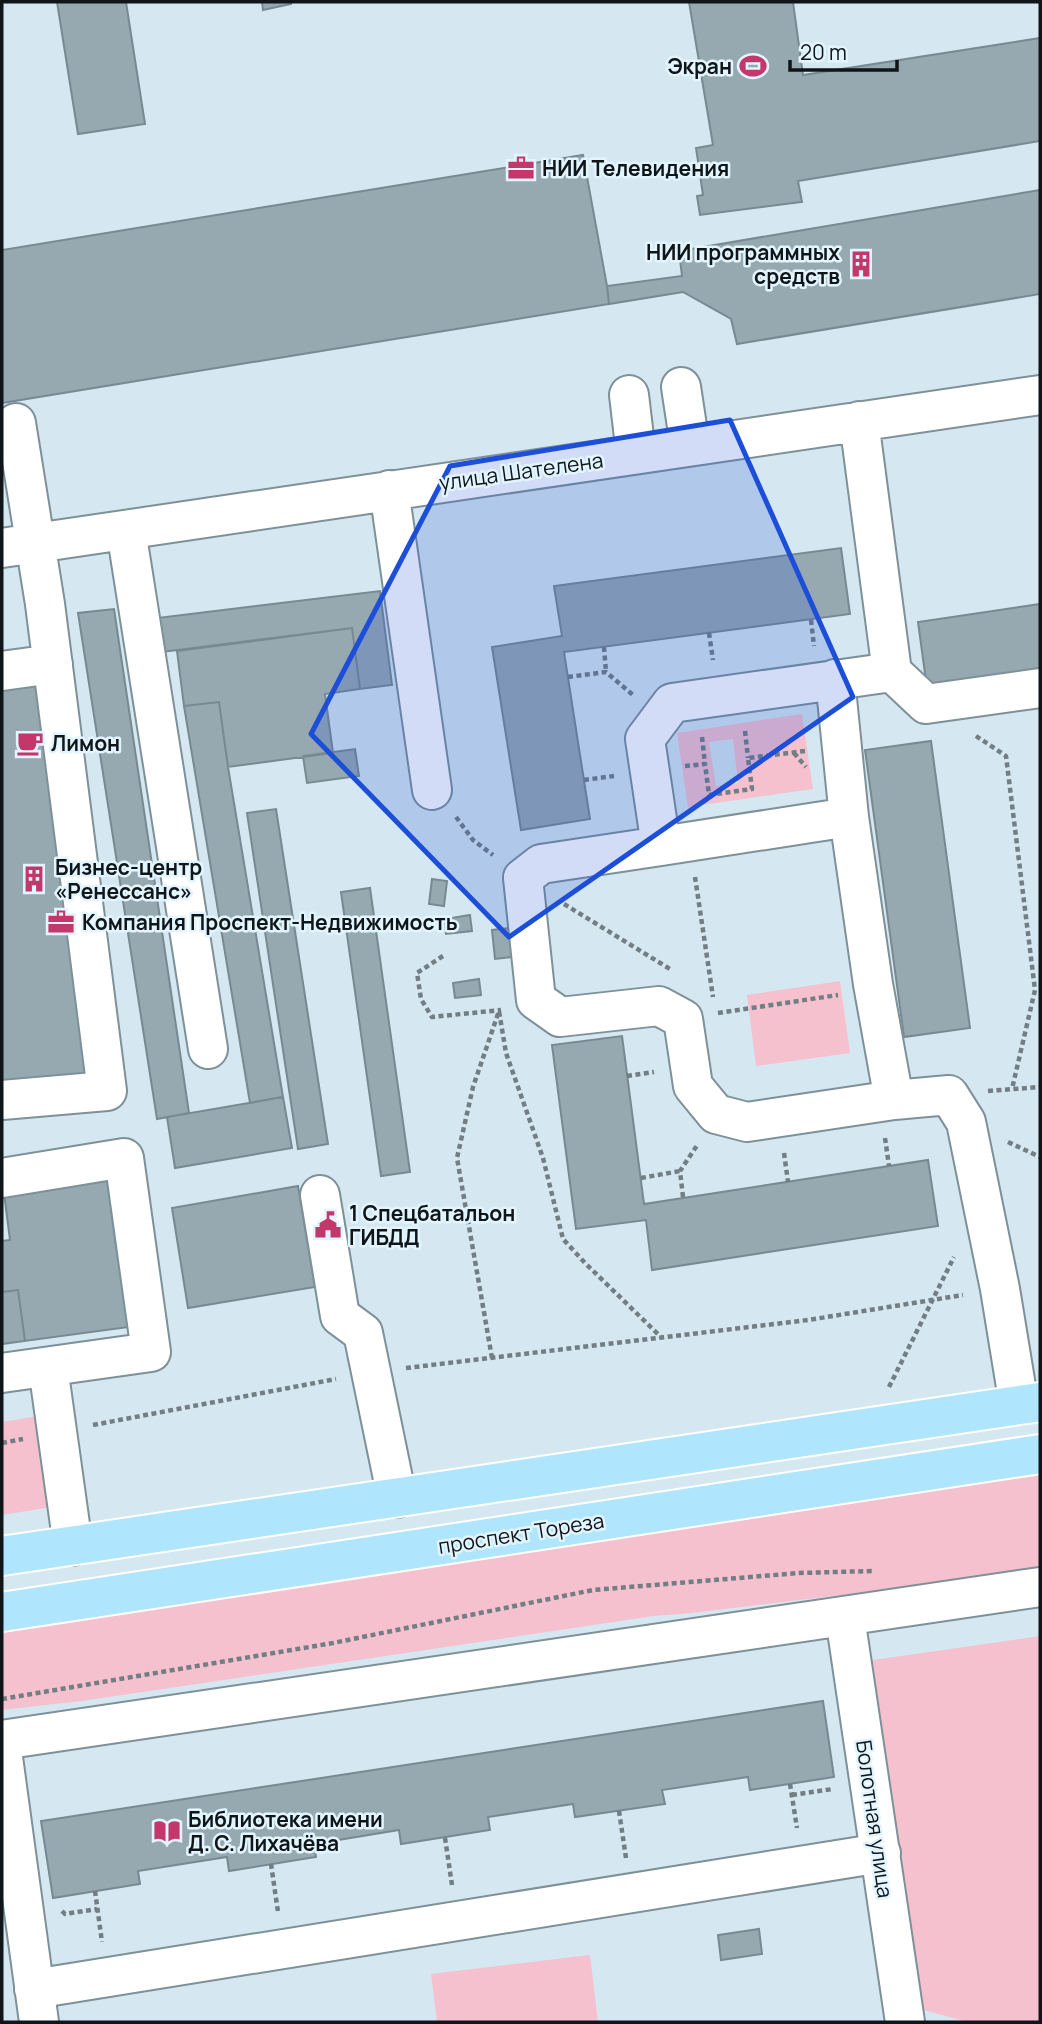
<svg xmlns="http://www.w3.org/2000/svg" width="1042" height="2024" font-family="Manrope,sans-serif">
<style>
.green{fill:#f5c1ce;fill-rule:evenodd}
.building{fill:#96a8b0;stroke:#788991;stroke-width:2}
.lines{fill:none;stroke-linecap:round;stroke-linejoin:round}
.minor-casing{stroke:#7e9098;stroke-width:42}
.major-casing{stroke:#fff;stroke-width:42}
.path{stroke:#727e84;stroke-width:4.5;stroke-dasharray:5 3.5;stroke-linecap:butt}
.minor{stroke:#fff;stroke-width:38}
.major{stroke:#afe5fd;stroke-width:38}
.marked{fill:#1d4ed8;fill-opacity:0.2;stroke:#1d4ed8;stroke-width:5;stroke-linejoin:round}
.labels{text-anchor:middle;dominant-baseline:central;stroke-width:5;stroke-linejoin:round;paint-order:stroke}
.poi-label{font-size:21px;font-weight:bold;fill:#0f1518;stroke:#e2f5ff;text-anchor:start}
.street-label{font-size:21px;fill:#0f1518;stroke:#e2f5ff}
</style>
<rect width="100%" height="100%" fill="#d5e8f1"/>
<path class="green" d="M802,714L813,789L688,807L677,733ZM733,739L738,783L716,786L709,742Z
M840,981L850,1053L756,1066L747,995Z
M39,1416L58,1506L2,1515V1422Z
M1040,1475V1571L692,1613L654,1616L82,1701L2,1710V1632Z
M1040,1636V2022H968L920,2009L866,1661Z
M590,1955L598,2022H437L431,1974Z"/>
<path class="building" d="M57,2H126L145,124L78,134Z
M262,2H291V4L263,10Z
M689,2H793L803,75L1040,38V141L798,181L802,202L700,215L697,196L703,195L696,148L713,145Z
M583,155L607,286L609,304L2,403V250Z
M1040,190V294L737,344L731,319L683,292L609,304L607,286L682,276L679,251Z
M841,548L850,614L564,652L590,819L521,830L492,647L562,636L554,586Z
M380,591L392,685L360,689L352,628L162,652L157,618Z
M1040,604V672L927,688L918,622Z
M114,609L189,1113L157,1119L78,613Z
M352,628L360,689L325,694L333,753L228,767L219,702L184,706L177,651Z
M39,679L93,1074L2,1087V684Z
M219,702L228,767L283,1097L250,1103L184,706Z
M931,741L970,1028L904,1037L865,750Z
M355,749L359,776L307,783L303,756Z
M276,809L328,1144L298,1149L247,813Z
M432,879L447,881L444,906L429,904Z
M370,888L410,1172L381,1176L341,892Z
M470,915L472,931L446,934L445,919Z
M518,927L522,956L495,959L492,930Z
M479,979L481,995L455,998L453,983Z
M622,1036L644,1204L928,1160L938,1226L652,1270L646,1220L576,1229L552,1045Z
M283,1097L292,1148L175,1168L167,1117Z
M107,1179L118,1259L129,1257V1327L25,1341L18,1290L2,1292V1241L10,1240L4,1193Z
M298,1186L315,1287L188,1308L172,1208Z
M18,1290L25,1341L2,1344V1292Z
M823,1701L834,1777L750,1790L748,1777L662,1790L665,1804L575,1817L573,1804L488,1817L490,1830L401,1844L399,1830L314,1844L316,1857L229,1871L227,1857L138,1871L140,1884L53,1898L41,1821Z
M759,1929L762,1954L721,1960L718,1935Z"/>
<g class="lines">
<g class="minor-casing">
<path id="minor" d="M681,387L690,446
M629,395L636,454
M859,421L892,672L926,704L1040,688
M389,490L432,790
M126,530L208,1049
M2,548L1040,395
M2,671L53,664
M892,672L672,703L645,739L661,846L541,864L523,878L536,1000L560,1017L659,1006L683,1019L693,1086L716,1114L747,1122L894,1100L949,1095L966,1122L1000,1289L1019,1405
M835,679L849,817L873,984L894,1100
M661,846L849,817
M2,1100L107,1091L45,604L16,423
M2,1178L124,1158L151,1352L2,1373
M320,1195L340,1316L363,1333L397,1498
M48,1367L73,1546
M845,1617L905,2022
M2,1740L1040,1587
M2,1750L39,2022
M34,1989L881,1853"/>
</g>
<g class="major-casing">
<path id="major" d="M2,1556L1040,1402
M2,1612L1040,1454"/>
</g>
<path class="path" d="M811,620L814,646
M709,633L713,660
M604,647L606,672
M568,677L606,672L633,695
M745,731L748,758
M976,736L1006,756L1035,990L1012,1089
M702,737L705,764
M794,753L806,767
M685,766L705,764L709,795L752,789L748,758L805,751
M584,780L614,776
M456,817L473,840L493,855
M695,877L713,997
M564,904L670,969
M443,956L417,973L421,999L432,1017L501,1010
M718,1013L838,995
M627,1076L654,1072
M988,1091L1040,1087
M885,1138L889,1166
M1008,1142L1040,1157
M784,1153L788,1182
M641,1178L680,1171
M683,1197L680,1171L698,1144
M492,1358L457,1158L473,1087L499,1011L506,1053L543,1158L563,1239L585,1263L661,1337
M406,1368L808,1320L963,1295
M889,1387L954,1257
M93,1425L336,1379
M2,1443L23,1439
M2,1699L333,1643L593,1590L799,1573L872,1571
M790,1784L797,1828
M792,1795L833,1789
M619,1811L626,1858
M445,1838L452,1885
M271,1864L278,1912
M95,1891L102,1942
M62,1911L65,1914L97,1909"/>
<use href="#minor" class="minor"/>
<use href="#major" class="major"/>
</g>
<path class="marked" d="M730,420L853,697L509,937L311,734L450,466Z"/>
<defs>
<g id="stadium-bare" transform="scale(2.1)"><path d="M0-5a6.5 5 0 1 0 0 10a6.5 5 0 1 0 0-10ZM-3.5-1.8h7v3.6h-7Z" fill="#c3376b" stroke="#e2f5ff" stroke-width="2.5" paint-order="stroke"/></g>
<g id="office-bare" transform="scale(2.1)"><path d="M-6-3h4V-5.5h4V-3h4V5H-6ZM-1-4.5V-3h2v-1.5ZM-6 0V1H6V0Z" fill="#c3376b" stroke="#e2f5ff" stroke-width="2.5" paint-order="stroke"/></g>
<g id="building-bare" transform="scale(2.1)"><path d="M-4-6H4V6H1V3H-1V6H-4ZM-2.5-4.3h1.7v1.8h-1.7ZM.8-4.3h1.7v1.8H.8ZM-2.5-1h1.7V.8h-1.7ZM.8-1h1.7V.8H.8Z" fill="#c3376b" stroke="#e2f5ff" stroke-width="2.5" paint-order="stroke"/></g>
<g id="cafe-bare" transform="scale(2.1)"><path d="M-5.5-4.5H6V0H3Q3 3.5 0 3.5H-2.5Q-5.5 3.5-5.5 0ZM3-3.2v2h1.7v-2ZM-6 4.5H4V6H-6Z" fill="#c3376b" stroke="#e2f5ff" stroke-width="2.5" paint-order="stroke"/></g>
<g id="civic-bare" transform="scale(2.1)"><path d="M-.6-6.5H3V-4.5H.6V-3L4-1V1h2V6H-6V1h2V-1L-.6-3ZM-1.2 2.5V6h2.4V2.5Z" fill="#c3376b" stroke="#e2f5ff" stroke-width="2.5" paint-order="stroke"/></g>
<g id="library-bare" transform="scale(2.1)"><path d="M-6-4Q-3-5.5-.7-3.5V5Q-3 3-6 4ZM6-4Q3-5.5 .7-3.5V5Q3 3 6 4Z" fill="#c3376b" stroke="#e2f5ff" stroke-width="2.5" paint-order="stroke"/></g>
</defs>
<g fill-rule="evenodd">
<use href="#stadium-bare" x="753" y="66"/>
<use href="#office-bare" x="521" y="168"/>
<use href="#building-bare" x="861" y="264"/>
<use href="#cafe-bare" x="30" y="743"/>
<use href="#building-bare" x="34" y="879"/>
<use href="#office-bare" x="61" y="922"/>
<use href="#civic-bare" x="328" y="1225"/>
<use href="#library-bare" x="167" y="1831"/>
</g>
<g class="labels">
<g class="poi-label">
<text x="732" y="66" text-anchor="end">Экран</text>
<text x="542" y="168">НИИ Телевидения</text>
<text x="840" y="252" text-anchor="end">НИИ программных<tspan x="840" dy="24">средств</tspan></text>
<text x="51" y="743">Лимон</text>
<text x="55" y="867">Бизнес-центр<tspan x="55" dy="24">«Ренессанс»</tspan></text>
<text x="82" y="922">Компания Проспект-Недвижимость</text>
<text x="349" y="1213">1 Спецбатальон<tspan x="349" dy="24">ГИБДД</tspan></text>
<text x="188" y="1819">Библиотека имени<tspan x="188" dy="24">Д. С. Лихачёва</tspan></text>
</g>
<g class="street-label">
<text transform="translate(521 471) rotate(-8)">улица Шателена</text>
<text transform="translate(521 1533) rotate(-9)">проспект Тореза</text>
<text transform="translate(875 1819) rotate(82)">Болотная улица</text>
</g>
</g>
<rect width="1042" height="2024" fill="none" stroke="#0f1518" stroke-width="7"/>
<path d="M790 60v10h107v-10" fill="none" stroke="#0f1518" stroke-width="3.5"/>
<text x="800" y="60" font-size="21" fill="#0f1518" stroke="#e2f5ff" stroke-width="5" paint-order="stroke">20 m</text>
</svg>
